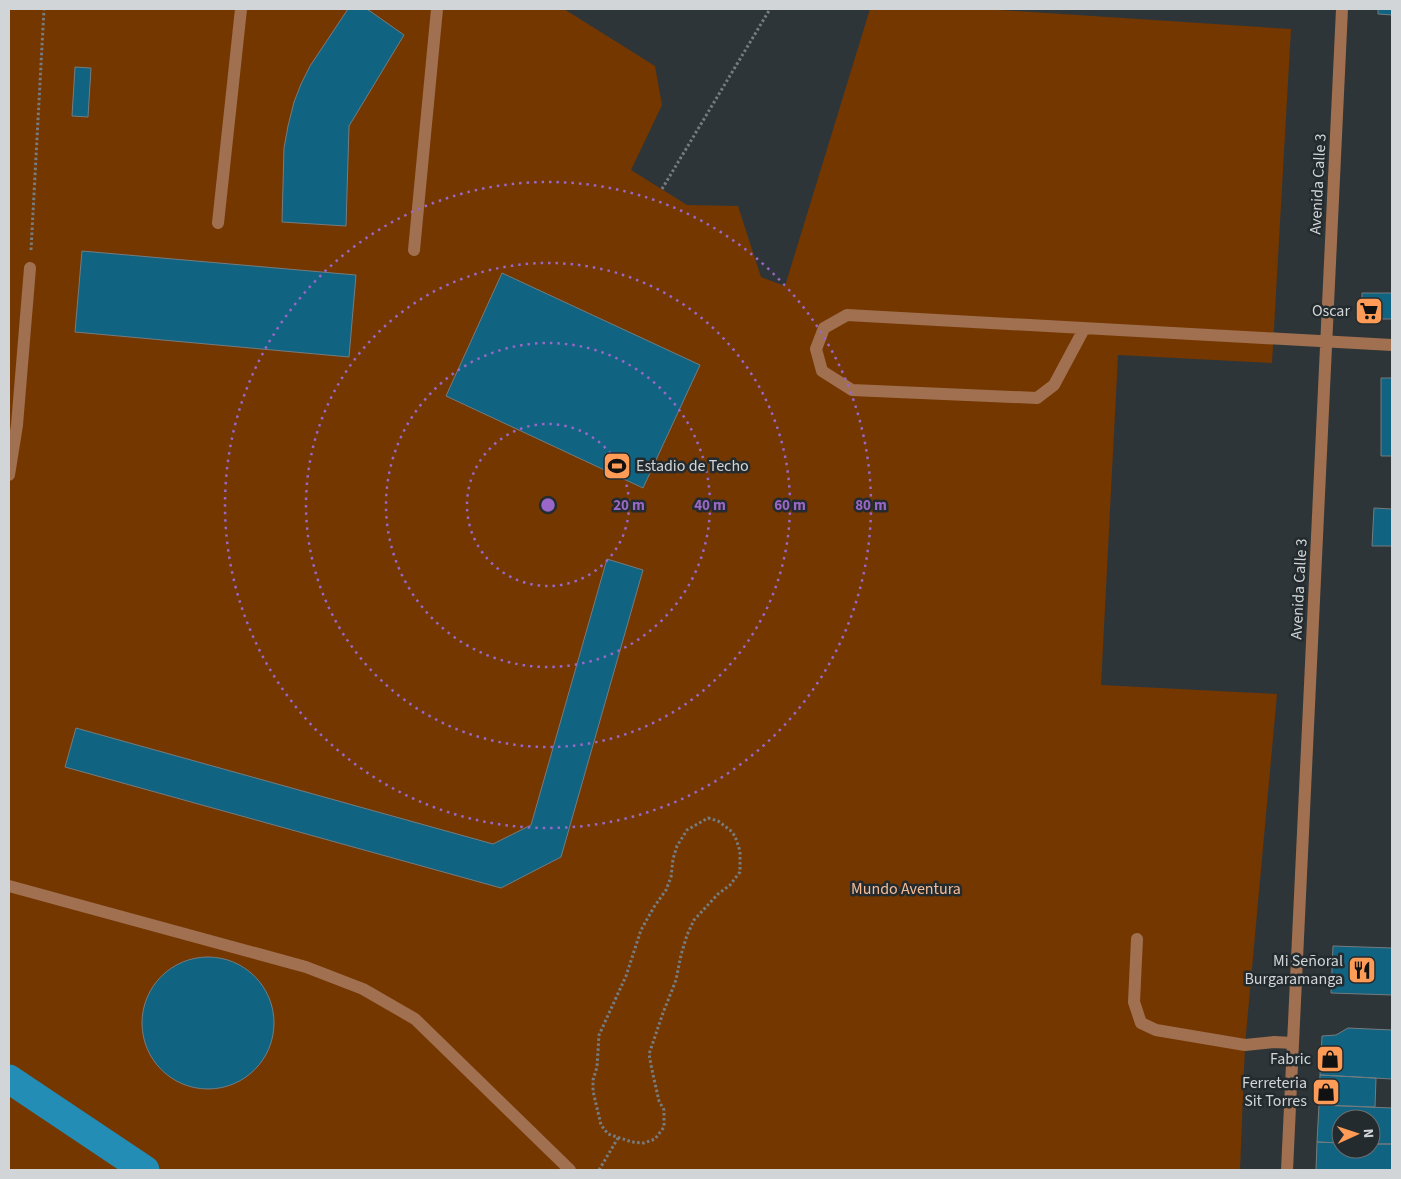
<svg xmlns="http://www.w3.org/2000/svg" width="1401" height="1179" font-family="'Source Sans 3',sans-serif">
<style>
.green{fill:#743700}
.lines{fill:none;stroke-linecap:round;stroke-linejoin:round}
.canal{stroke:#248db6;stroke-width:29}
.building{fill:#106381;stroke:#747c7f}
.path{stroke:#767c7f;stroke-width:3;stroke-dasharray:2.5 2.5;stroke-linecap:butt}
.minor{stroke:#a07050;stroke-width:12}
.ring{fill:none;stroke:#9967c7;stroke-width:2.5;stroke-dasharray:2.5 5}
.labels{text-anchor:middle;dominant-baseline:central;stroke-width:5;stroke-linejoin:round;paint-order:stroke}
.street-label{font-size:16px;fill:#d1d5d7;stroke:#242b2e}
.poi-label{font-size:16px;fill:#d1d5d7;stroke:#242b2e;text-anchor:end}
.park-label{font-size:16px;fill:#f6bc97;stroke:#242b2e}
.centre{fill:#9967c7;stroke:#242b2e;stroke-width:2.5}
.ring-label{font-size:15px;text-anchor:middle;font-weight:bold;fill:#9967c7;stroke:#242b2e;stroke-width:5;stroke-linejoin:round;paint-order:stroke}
</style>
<rect width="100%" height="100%" fill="#2e3538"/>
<path class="green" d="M9,9H564L655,66L662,105L631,170L687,205L738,206L761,277L785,286L870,9H984L1291,29L1272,363L1118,355L1101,685L1277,694L1245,1045L1240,1170H9Z"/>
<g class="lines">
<path class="canal" d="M9,1079L145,1170"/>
</g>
<path class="building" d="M348,9H367L404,35L349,126L346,226L282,222L284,148L288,126L294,102L301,84L310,66Z
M1378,9H1392V15L1378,14Z
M75,67L91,68L88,117L72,116Z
M82,251L356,275L349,357L75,332Z
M502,273L700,365L643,488L446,396Z
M1362,293H1392V319H1362Z
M1381,378H1392V456H1381Z
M1374,508L1392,509V546H1372Z
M607,559L643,570L561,857L501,888L65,767L76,728L493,844L531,825Z
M1333,946L1392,948V995L1331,993Z
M142 1023a66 66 0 1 1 132 0a66 66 0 1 1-132 0Z
M1348,1028L1392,1030V1079L1320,1075L1322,1036L1336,1035Z
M1320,1075L1376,1078L1375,1107L1319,1105Z
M1319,1105L1392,1108V1144H1371V1119H1341V1143L1317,1142Z
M1317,1142L1341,1143V1149H1371V1144H1392V1170H1316Z"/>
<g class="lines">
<path class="path" d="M662,189L770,9
M31,250L44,9
M708,818L718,821L730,830L735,836L740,851V872L730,885L718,894L694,920L687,935L681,955L676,980L663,1013L649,1054L652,1070L659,1101L664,1110V1127L655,1139L644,1143L632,1142L608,1134L601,1125L593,1091V1080L597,1067L599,1035L626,976L641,930L654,907L666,890L671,877L673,859L677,846L687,830Z
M599,1170L618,1138"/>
<path class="minor" d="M218,223L241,9
M414,250L437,9
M1084,329L1054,385L1037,398L852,390L822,371L816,349L824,328L847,315L1392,345
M9,475L17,425L30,268
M9,886L306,967L363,989L415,1019L570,1170
M1137,939L1134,1002L1141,1023L1156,1030L1245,1045L1274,1042L1293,1043
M1287,1170L1342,9"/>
</g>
<g class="ring">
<circle cx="548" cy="505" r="81"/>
<circle cx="548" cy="505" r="162"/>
<circle cx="548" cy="505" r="242"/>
<circle cx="548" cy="505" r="323"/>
</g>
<defs>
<g id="supermarket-square" transform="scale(1.4375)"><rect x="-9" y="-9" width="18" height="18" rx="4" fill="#fe9c57" stroke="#242b2e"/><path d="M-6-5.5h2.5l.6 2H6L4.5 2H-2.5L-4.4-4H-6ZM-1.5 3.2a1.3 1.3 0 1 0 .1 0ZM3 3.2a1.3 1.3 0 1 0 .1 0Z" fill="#111"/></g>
<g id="stadium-square" transform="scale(1.4375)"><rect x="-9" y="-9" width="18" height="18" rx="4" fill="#fe9c57" stroke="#242b2e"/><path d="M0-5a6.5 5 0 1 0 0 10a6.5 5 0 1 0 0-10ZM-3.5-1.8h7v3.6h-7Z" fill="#111"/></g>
<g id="restaurant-square" transform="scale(1.4375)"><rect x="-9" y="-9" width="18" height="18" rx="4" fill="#fe9c57" stroke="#242b2e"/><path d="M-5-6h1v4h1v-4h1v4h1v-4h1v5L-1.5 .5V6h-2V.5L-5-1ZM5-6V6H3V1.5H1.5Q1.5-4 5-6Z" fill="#111"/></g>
<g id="shop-square" transform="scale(1.4375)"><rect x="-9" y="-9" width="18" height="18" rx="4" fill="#fe9c57" stroke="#242b2e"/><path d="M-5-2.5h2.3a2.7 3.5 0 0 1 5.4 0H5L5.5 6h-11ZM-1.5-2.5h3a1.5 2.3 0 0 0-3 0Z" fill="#111"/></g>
</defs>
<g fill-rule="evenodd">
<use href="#supermarket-square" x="1369" y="311"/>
<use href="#stadium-square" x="617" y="466"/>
<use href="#restaurant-square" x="1362" y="970"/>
<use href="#shop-square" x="1330" y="1059"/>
<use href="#shop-square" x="1326" y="1092"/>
</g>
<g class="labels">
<g class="street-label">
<text transform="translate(1318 184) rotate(-87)">Avenida Calle 3</text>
<text transform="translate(1299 589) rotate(-87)">Avenida Calle 3</text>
</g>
<g class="poi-label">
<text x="1350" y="311">Oscar</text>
<text x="636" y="466" text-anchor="start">Estadio de Techo</text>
<text x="1343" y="961">Mi Señoral<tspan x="1343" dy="18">Burgaramanga</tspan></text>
<text x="1311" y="1059">Fabric</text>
<text x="1307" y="1083">Ferreteria<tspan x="1307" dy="18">Sit Torres</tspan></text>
</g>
<g class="park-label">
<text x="906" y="889">Mundo Aventura</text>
</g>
</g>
<circle cx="548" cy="505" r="8" class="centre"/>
<g class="ring-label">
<text x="629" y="510">20 m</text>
<text x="710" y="510">40 m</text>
<text x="790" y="510">60 m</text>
<text x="871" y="510">80 m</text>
</g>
<rect width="1401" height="1179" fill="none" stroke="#d1d5d7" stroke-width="20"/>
<g transform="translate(1356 1134) rotate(87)"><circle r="24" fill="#242b2e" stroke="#696f72"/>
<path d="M0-4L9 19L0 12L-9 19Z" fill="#fe9c57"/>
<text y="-8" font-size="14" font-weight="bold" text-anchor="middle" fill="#d1d5d7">N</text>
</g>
</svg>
